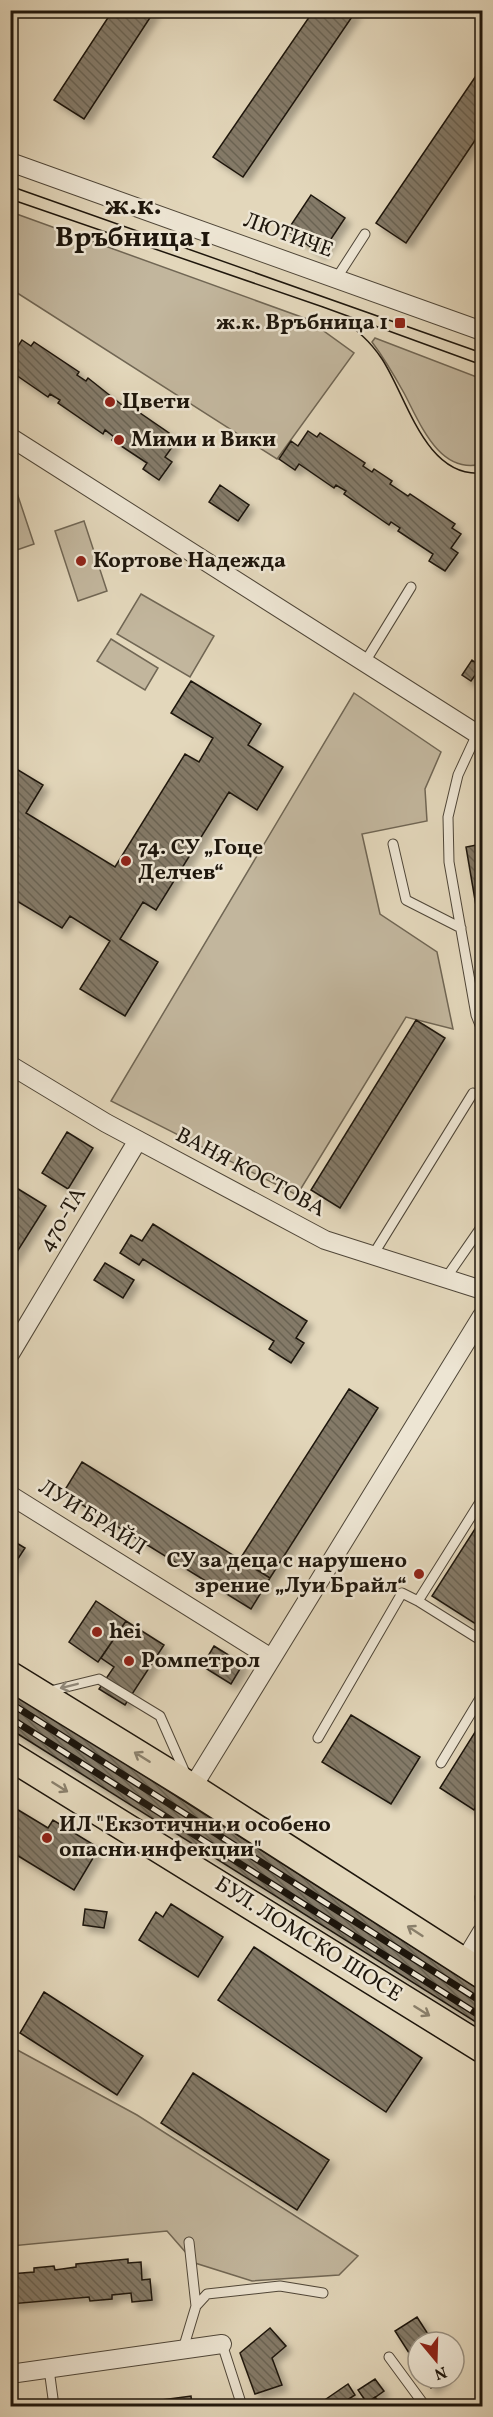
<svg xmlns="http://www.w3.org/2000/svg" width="493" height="2417" font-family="Vollkorn,serif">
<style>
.green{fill:#c2b69d;stroke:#706654;stroke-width:1.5}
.building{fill:url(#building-back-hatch);stroke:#1e160c;stroke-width:1.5;filter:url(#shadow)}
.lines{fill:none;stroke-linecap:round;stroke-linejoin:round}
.service-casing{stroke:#4f4638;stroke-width:11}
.minor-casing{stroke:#4f4638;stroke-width:20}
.primary-casing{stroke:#1e160c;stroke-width:31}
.service{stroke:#ede5d3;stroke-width:9}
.minor{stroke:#ede5d3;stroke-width:18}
.primary{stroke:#e3d7bb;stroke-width:28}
.tram{stroke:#1e160c;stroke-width:1.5}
.rail-casing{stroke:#1e160c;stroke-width:7}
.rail{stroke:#ede5d3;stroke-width:4.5;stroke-dasharray:14;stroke-linecap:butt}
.oneway{stroke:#908879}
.oneway2{stroke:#8a806c}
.poi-dot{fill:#8f2418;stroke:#ede5d3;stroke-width:2}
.labels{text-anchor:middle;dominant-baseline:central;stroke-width:5;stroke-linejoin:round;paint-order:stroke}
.street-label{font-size:22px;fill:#1e160c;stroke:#ede5d3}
.poi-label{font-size:22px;font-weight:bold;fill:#1e160c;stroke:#ede5d3;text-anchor:start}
.district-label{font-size:28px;font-weight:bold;fill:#1e160c;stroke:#ede5d3}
</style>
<defs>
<pattern id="building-back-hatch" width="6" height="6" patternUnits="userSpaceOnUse" patternTransform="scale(1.5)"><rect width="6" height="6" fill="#847a67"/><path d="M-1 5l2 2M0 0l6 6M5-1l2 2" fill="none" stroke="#6b6353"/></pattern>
<filter id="shadow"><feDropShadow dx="5.5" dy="5.5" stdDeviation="3" flood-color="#0004"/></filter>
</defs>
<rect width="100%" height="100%" fill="#e3d7bb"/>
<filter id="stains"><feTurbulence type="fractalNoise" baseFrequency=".00333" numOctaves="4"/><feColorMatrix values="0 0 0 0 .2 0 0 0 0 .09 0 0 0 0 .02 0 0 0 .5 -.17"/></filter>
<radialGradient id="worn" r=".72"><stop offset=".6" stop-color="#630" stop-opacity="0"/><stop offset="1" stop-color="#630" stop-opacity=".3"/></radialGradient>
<path class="green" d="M11,212L307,319L354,353L277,459L11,289Z
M375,338L482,379V464C439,475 420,423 404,393C394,375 384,358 372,342Z
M11,475L34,544L11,552H10Z
M84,521L107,591L78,601L55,531Z
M141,594L214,636L190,677L117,634Z
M111,639L158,668L145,690L97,661Z
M354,693L441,752L425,789L427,821L362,834L380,914L437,952L453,1029L406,1017L297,1195L111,1101Z
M10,2046L137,2115L358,2256L339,2275L252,2281L195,2263L167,2231L11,2246Z"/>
<path class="building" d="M113,10H155L84,119L54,100Z
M314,10L356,11L243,177L213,157Z
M482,67V130L406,243L376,223Z
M311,195L345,218L321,254L287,231Z
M22,340L31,346L34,342L79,372L77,375L86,381L88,378L122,405L124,402L169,433L166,437L175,443L165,457L172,462L159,480L143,469L147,463L112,440L114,437L105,430L103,434L58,403L60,400L50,394L48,397L13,373L10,377V354L12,355Z
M308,431L317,437L320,433L365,463L363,466L372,472L374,469L392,481L390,484L408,496L410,494L455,524L452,528L461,534L451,548L458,553L445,571L429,561L433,554L398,531L400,528L391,522L389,525L344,494L346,491L336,485L334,488L299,464L295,470L279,459L291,441L298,446Z
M220,485L249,505L238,521L209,502Z
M472,660L481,667L471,681L462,675Z
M191,681L261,724L248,745L283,767L257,810L229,792L156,910L143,902L120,939L158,962L125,1016L80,989L110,941L70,916L62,928L10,897L15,885L10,882V765L43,785L26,813L115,867L185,754L199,762L213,738L171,713Z
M482,844V941L466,847Z
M416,1020L445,1038L340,1208L311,1190Z
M67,1132L93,1148L68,1189L42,1173Z
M15,1187L46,1206L10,1263V1195Z
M153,1224L307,1321L296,1338L304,1343L291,1363L269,1349L274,1341L143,1259L139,1265L120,1253L131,1235L142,1241Z
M105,1263L134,1280L123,1298L94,1280Z
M349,1389L378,1408L270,1578L240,1559Z
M82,1462L270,1578L251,1609L63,1493Z
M482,1518V1628L432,1596Z
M10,1539L25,1548L10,1571Z
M96,1601L126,1621L98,1662L69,1642Z
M126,1621L164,1645L125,1705L99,1689L114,1667L101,1658Z
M214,1646L243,1664L231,1684L202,1666Z
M10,1690L482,1991V2026L10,1729Z
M351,1715L420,1757L391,1804L322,1762Z
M482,1721V1796L474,1810L440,1788Z
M10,1805L48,1828L53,1820L99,1848L74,1890L10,1851Z
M171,1904L223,1937L198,1977L139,1940L156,1912L163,1917Z
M85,1909L107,1912L104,1928L83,1925Z
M254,1947L422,2058L386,2112L218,2000Z
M44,1992L143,2056L117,2095L20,2033Z
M193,2073L329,2160L297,2210L161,2123Z
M128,2259V2263L141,2262L142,2280L150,2279L152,2300L132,2302L131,2293L112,2295V2299L90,2301L89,2297L10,2304V2274L34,2272V2268L54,2266L55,2270L76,2267V2264Z
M417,2317L433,2342H418V2367L395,2331Z
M270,2328L286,2346L272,2358L282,2385L255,2394L240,2353Z
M425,2378H446L431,2388Z
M375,2379L384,2391L367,2403L358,2390Z
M348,2384L355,2395L338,2406H316Z
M191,2396L192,2406H163L162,2400Z
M375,2397L382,2406H362L367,2403Z
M127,2400V2406H87V2403Z"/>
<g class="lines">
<g class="service-casing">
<path id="service" d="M336,279L365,234
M365,662L411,587
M477,734L458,775L448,817L449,862L476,1015L482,1030
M393,844L406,900L461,928
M373,1255L473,1093
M446,1278L482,1226
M482,1499L418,1601L482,1641
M46,1692L99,1679L160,1716L186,1775
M318,1738L402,1593L418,1601
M441,1763L482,1695
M482,1893L480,1897L482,1919
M189,2242L196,2306
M222,2344L242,2406
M183,2349L196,2306L207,2294L280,2286L323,2293
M389,2357L425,2406
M49,2369L54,2406"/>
</g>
<g class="minor-casing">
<path id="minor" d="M10,162L482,331
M10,437L482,737
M10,1065L106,1123L325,1240L482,1290
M10,1354L138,1140
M10,1495L271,1658
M192,1788L482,1316
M464,1962L482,1932
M10,2374L222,2344"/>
</g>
<g class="primary-casing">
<path id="primary" d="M10,1676L192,1788L482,1974
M10,1756L482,2048"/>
</g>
<use href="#service" class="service"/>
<use href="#minor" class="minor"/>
<use href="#primary" class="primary"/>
<path class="tram" d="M10,186L482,353
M10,199L323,307L482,365
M339,318C357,330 370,341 382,359C407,397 425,478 482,473"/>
<g class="rail-casing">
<path id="rail" d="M10,1703L482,2002
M10,1718L482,2017"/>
</g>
<use href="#rail" class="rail"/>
</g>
<defs><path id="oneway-shaft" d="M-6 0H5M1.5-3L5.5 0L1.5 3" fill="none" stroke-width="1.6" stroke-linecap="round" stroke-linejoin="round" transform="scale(1.5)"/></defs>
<use class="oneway" href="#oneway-shaft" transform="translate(69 1686) rotate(166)"/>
<g class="oneway2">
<use href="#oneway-shaft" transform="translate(142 1757) rotate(-148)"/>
<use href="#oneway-shaft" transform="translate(60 1787) rotate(32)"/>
<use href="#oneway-shaft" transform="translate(415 1931) rotate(-147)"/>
<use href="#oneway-shaft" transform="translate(422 2011) rotate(32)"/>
</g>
<g class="poi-dot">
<rect x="394" y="317" width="12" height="12" rx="3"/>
<circle cx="110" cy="402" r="6"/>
<circle cx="119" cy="440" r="6"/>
<circle cx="81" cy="561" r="6"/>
<circle cx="126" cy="861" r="6"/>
<circle cx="419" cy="1574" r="6"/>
<circle cx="97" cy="1632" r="6"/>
<circle cx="129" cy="1661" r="6"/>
<circle cx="47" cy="1838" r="6"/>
</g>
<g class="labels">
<g class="street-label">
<text transform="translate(288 236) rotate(20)">ЛЮТИЧЕ</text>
<text transform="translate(250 1173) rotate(28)">ВАНЯ КОСТОВА</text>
<text transform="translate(63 1220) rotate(-59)">470-ТА</text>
<text transform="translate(92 1518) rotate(32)">ЛУИ БРАЙЛ</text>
<text transform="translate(308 1940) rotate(32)">БУЛ. ЛОМСКО ШОСЕ</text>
</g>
<g class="poi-label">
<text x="388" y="323" text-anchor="end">ж.к. Връбница 1</text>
<text x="122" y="402">Цвети</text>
<text x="131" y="440">Мими и Вики</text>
<text x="93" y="561">Кортове Надежда</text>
<text x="138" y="848">74. СУ „Гоце<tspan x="138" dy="25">Делчев“</tspan></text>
<text x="407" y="1561" text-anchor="end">СУ за деца с нарушено<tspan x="407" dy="25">зрение „Луи Брайл“</tspan></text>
<text x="109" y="1632">hei</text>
<text x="141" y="1661">Ромпетрол</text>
<text x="59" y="1825">ИЛ "Екзотични и особено<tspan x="59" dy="25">опасни инфекции"</tspan></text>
</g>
<g class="district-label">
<text x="133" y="206">ж.к.<tspan x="133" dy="32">Връбница 1</tspan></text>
</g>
</g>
<rect width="493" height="2417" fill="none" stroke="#e3d7bb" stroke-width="36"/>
<rect x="12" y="12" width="469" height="2393" fill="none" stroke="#1e160c" stroke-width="3"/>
<rect x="18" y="18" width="457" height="2381" fill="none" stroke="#1e160c" stroke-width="1.5"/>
<g transform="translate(436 2360) rotate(161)"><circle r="28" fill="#ede5d3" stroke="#9a9283" stroke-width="1.5"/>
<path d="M0-4.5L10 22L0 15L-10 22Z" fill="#8f2418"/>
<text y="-9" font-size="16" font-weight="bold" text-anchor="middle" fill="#1e160c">N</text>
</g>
<rect width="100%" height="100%" filter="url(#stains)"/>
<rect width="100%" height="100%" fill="url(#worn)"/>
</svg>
